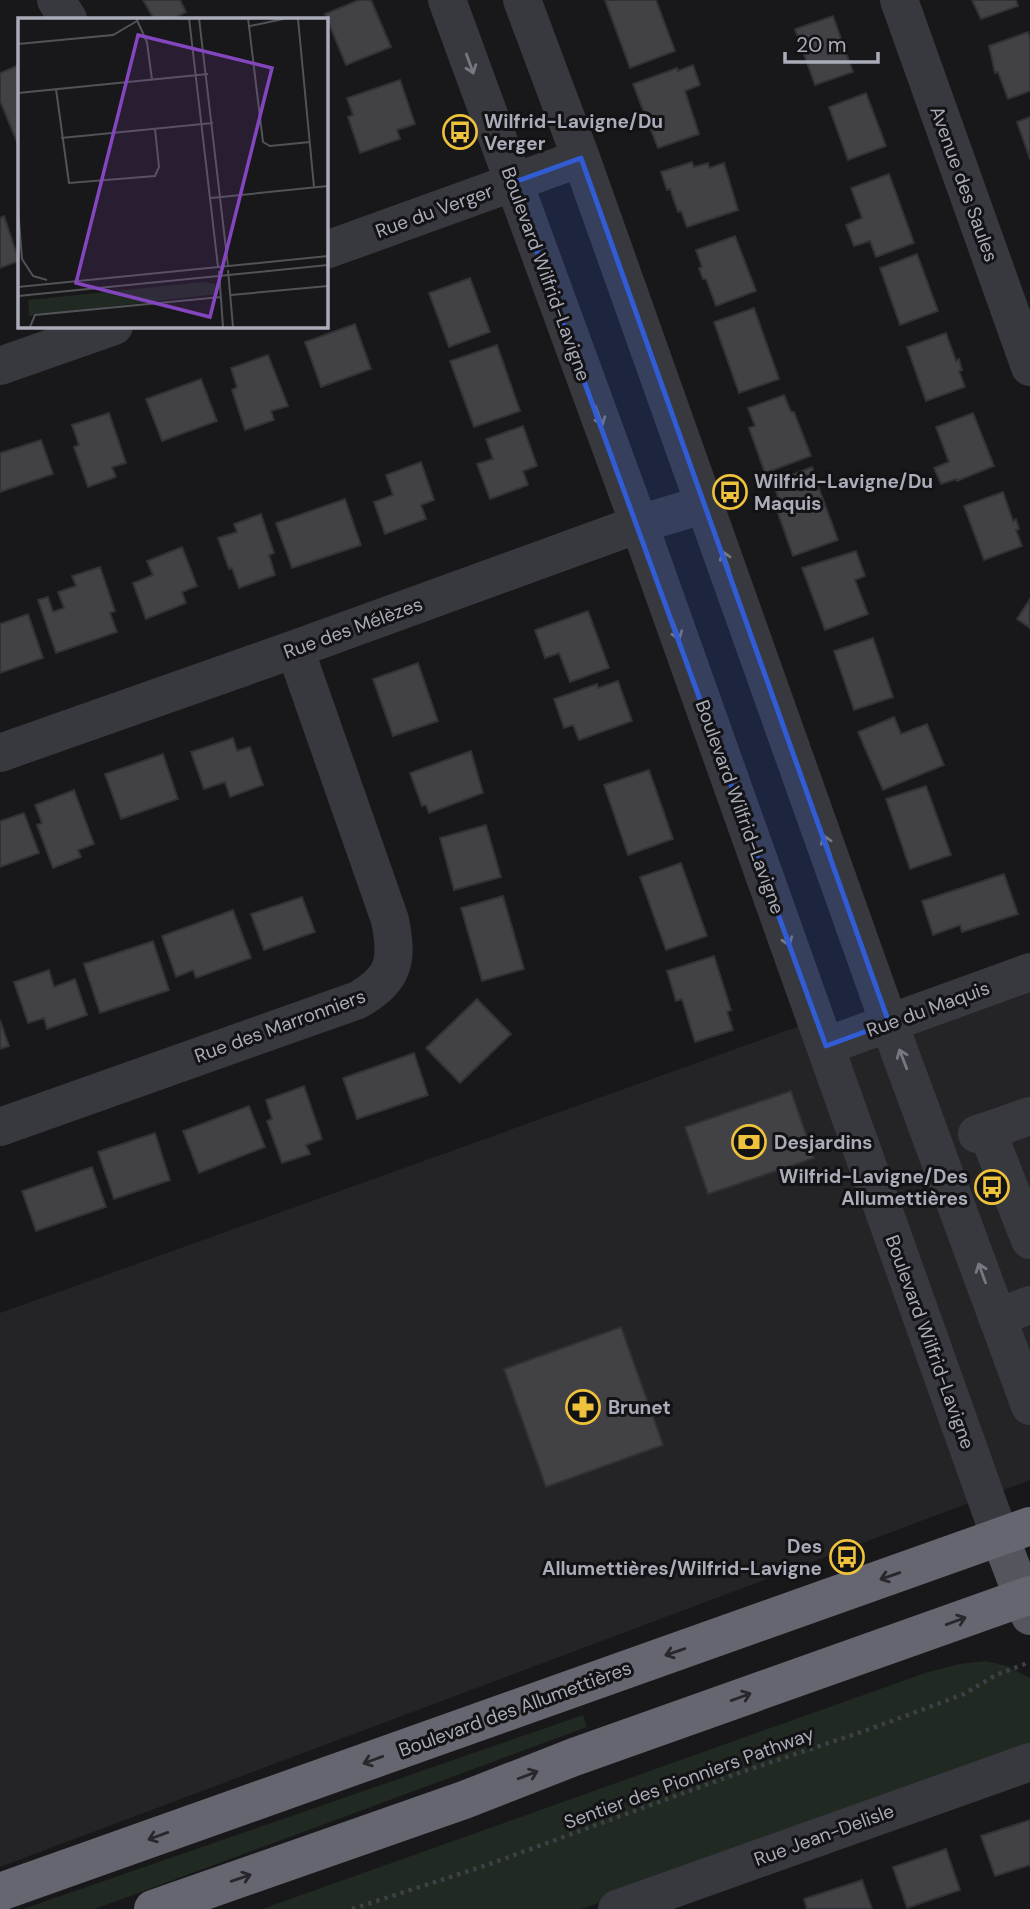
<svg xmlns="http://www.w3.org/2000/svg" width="1030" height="1909" font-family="'DM Sans',sans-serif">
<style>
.built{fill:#242326}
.green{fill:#212923}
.building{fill:#424246;stroke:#323135;stroke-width:2}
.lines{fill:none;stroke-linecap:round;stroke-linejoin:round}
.path{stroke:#3e4045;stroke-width:4.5;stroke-dasharray:3.5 5;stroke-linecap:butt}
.minor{stroke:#38393e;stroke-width:38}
.major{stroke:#55565d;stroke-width:38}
.highway{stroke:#65666f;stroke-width:38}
.oneway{stroke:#777982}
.oneway2{stroke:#28272b}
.marked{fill:#325cd3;fill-opacity:0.2;stroke:#325cd3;stroke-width:5;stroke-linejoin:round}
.labels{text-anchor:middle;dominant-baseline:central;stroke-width:6;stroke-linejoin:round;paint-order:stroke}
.poi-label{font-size:19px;font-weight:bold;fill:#aaadb9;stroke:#131214;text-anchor:start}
.street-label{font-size:19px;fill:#aaadb9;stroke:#131214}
.inset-road{fill:none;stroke:#525359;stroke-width:2}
.view{fill:#8446be;fill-opacity:0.15;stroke:#8446be;stroke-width:3.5}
.inset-edge{fill:none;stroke:#aaadb9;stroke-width:3.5}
</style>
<rect width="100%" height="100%" fill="#181719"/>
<path class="built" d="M1030,972V1480L0,1867V1313L816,1020L825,1045Z"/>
<path class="green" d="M986,1661L1007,1666L1030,1678V1751L581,1909H262L925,1673L959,1664Z
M583,1715L587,1727L95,1909H23Z"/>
<path class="building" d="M143,0H180L186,12L173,19H154Z
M359,0H371L391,47L346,65L325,14Z
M605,0H656L675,51L630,68Z
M972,0H1016L1018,6L981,19Z
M833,16L853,72L815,85L795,29Z
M1028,32L1030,39V91L1008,99L998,72L995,73L989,46Z
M19,65V141L17,142L0,101V73Z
M693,65L700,85L685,91L699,134L658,148L633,84L677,68L678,71Z
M400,80L415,124L397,130L400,139L360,153L348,117L353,115L347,98Z
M866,93L886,146L848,160L829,107Z
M1030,117V159L1017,122Z
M692,162L694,167L708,163L709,168L724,163L738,210L687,227L681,211L678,212L670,189L667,190L661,172Z
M889,174L914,243L876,257L870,241L854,246L846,225L862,218L851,188Z
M4,216L19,261L0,268V218Z
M735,236L756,291L716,306L706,279H703L699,268L702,267L696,250Z
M917,254L938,311L900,325L880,268Z
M470,278L490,332L449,347L429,293Z
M754,308L779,379L739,393L714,322Z
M355,324L371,369L321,387L305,342Z
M946,333L956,361L959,359L962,370L959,371L965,387L926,401L907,347Z
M497,345L520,411L474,427L450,361Z
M268,355L288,406L271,411L274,420L245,430L232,390L237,387L231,368Z
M201,379L217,421L162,441L146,399Z
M784,395L791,412H794L811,456L765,473L749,428L755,426L748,408Z
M109,413L126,463L112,467L116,477L88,487L74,447L79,445L72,425Z
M973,413L994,466L957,481L956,479L941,484L934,468L949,462L936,427Z
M523,426L537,466L523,471L528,485L490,499L477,464L493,459L486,439Z
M41,440L53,474L0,492V453Z
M421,462L434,500L421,505L426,519L385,534L374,502L393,495L386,475Z
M812,467L816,479L813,480L815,484L817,483L838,540L793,556L773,499L778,497L773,482Z
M1003,492L1013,521L1016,519L1019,529L1016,530L1022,546L984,560L964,506Z
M345,499L361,545L292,568L276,523Z
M261,514L274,553L269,555L275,575L239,588L232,568L229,569L218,538L237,532L234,524Z
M182,547L197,586L182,592L186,603L146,619L133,583L153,575L147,561Z
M856,551L865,576L855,580L868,614L825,630L802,568Z
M100,567L115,611L110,613L117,632L56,653L38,600L48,597L53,612L64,608L58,592L76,586L72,576Z
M1030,599V628L1017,619Z
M588,611L609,668L570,682L559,653L545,658L535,630Z
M28,614L43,658L0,673V624Z
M873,638L893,697L854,710L834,651Z
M418,663L438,721L393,736L373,679Z
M618,681L632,721L579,740L573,725L564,728L554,699L597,684L598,688Z
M894,717L901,734L927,724L944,765L883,790L858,732Z
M233,738L237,751L250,747L263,785L230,797L225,782L204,789L191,752Z
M471,751L483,793L429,813L426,805L422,806L410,773Z
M163,754L178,799L121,819L105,774Z
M649,770L673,839L628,855L604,785Z
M926,786L951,855L910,869L886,799Z
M74,790L94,844L78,850L81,857L53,868L37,825L42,823L35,805Z
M24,813L39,853L0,867V821Z
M486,825L501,877L454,890L440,838Z
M681,863L707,936L666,950L640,877Z
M1004,874L1018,914L962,932L960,925L933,935L922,901Z
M503,896L524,969L482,981L461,908Z
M302,897L315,932L264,950L251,914Z
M233,910L251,958L196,978L193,970L176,977L162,936Z
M153,941L169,990L100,1013L84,964Z
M714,956L731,1010L727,1012L733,1030L695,1042L682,999L676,1001L667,971Z
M49,970L54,987L75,979L87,1015L47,1029L44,1018L28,1023L14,982Z
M477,999L511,1034L460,1083L426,1048Z
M0,1020L9,1046L0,1049Z
M414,1053L428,1095L357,1119L343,1078Z
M304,1086L322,1139L306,1145L310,1154L282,1163L267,1121L272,1119L266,1100Z
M791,1091L814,1158L708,1194L685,1127Z
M249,1106L265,1147L199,1173L183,1131Z
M155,1133L170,1180L114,1199L98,1152Z
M92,1167L106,1207L36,1231L22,1191Z
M621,1327L663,1445L546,1487L504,1369Z
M1030,1820V1865L995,1876L981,1836Z
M946,1849L960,1890L907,1908L893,1867Z
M862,1880L872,1909H807L804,1899Z"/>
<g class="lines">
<path class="path" d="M352,1909L487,1865L730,1776L873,1728L964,1694L996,1675L1030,1662"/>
<path class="minor" d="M56,0L68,19
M447,0L639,524L1000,1537
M522,0L581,158L889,1023L1030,1406
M899,0L1030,367
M326,250L581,158
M0,366L114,326
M0,753L295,649L639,524L706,504
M826,1046L1030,972
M0,1127L358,1000C395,978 398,961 390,920L295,649
M987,1131L1030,1116
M977,1134L987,1131L1030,1240
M997,1317L1030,1305
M617,1909L1030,1762"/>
<path class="major" d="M1000,1537L1030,1616"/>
<path class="highway" d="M0,1892L1030,1526
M153,1909L464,1800L574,1757L1030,1595"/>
</g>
<defs><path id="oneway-shaft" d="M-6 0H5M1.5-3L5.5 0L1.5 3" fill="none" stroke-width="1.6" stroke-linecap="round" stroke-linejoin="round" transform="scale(1.75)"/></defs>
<g class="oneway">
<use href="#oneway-shaft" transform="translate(470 64) rotate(70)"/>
<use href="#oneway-shaft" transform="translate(599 416) rotate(70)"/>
<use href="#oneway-shaft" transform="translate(726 561) rotate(-109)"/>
<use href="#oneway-shaft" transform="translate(676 630) rotate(70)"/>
<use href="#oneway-shaft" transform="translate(827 845) rotate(-109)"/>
<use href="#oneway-shaft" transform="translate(786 936) rotate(70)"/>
<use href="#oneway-shaft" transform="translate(903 1059) rotate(-111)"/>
<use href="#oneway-shaft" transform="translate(982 1273) rotate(-110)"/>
</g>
<g class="oneway2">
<use href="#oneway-shaft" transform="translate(890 1576) rotate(161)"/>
<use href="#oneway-shaft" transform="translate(956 1621) rotate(-20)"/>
<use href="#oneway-shaft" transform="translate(675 1652) rotate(161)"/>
<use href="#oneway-shaft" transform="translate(741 1697) rotate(-20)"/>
<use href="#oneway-shaft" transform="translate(373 1760) rotate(160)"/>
<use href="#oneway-shaft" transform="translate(528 1775) rotate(-21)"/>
<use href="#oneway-shaft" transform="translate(158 1836) rotate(160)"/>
<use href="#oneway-shaft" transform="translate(241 1878) rotate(-19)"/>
</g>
<path class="marked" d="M581,158L889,1023L826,1046L512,183Z"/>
<defs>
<g id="bus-ring" transform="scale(1.75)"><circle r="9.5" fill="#131214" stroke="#eec33b" stroke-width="1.5"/><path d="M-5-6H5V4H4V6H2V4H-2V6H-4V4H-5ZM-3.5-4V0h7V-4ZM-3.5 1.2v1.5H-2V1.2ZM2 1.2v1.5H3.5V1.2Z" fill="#eec33b"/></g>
<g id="bank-ring" transform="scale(1.75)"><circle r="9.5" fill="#131214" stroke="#eec33b" stroke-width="1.5"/><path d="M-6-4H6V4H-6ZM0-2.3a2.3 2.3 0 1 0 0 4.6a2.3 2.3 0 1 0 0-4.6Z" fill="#eec33b"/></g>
<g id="pharmacy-ring" transform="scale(1.75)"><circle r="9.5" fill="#131214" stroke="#eec33b" stroke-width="1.5"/><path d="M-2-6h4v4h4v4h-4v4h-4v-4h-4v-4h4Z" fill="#eec33b"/></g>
</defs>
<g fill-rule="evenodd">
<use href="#bus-ring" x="460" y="132"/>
<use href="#bus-ring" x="730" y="492"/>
<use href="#bank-ring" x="749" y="1142"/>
<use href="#bus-ring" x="992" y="1187"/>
<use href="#pharmacy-ring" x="583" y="1407"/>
<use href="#bus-ring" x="847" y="1557"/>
</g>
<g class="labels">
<g class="poi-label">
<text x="484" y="121">Wilfrid-Lavigne/Du<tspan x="484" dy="22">Verger</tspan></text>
<text x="754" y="481">Wilfrid-Lavigne/Du<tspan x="754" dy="22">Maquis</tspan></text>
<text x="774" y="1142">Desjardins</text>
<text x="968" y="1176" text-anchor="end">Wilfrid-Lavigne/Des<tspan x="968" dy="22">Allumettières</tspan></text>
<text x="608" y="1407">Brunet</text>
<text x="822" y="1546" text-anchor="end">Des<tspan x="822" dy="22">Allumettières/Wilfrid-Lavigne</tspan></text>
</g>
<g class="street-label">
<text transform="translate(964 184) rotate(70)">Avenue des Saules</text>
<text transform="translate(434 211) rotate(-20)">Rue du Verger</text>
<text transform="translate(546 274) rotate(70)">Boulevard Wilfrid-Lavigne</text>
<text transform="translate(353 628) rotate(-20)">Rue des Mélèzes</text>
<text transform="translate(740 807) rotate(70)">Boulevard Wilfrid-Lavigne</text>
<text transform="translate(928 1009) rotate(-20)">Rue du Maquis</text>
<text transform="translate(280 1026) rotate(-20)">Rue des Marronniers</text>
<text transform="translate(930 1342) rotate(70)">Boulevard Wilfrid-Lavigne</text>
<text transform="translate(515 1709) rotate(-20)">Boulevard des Allumettières</text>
<text transform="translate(689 1778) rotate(-20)">Sentier des Pionniers Pathway</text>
<text transform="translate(824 1835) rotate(-20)">Rue Jean-Delisle</text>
</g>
</g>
<g transform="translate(18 18)">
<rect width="310" height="310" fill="#181719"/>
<path d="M186,264L197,266L200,276L11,298L10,282Z" fill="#212923"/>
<path class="inset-road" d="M118,0L129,24L134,62M171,0L200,249M181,0L210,248M230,0L245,124L252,128L292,124M280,1L296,169M232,8L270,0M0,26L95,17L119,3M38,71L51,165L137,158L141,149L137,111M0,75L190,56M43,120L195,105M193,180L310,168M0,190L4,241M4,241L15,258L29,262M210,252L215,309M201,253L205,309M0,269L310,238M213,277L310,268M0,278L310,247M12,309L17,297L203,279"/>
<path class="view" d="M120,17L254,50L192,299L58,265Z"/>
<rect width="310" height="310" class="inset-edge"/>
</g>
<path d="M785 52v10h93v-10" fill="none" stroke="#aaadb9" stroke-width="3.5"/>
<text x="796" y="52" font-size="21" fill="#aaadb9" stroke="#131214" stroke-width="5" paint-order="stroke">20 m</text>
</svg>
